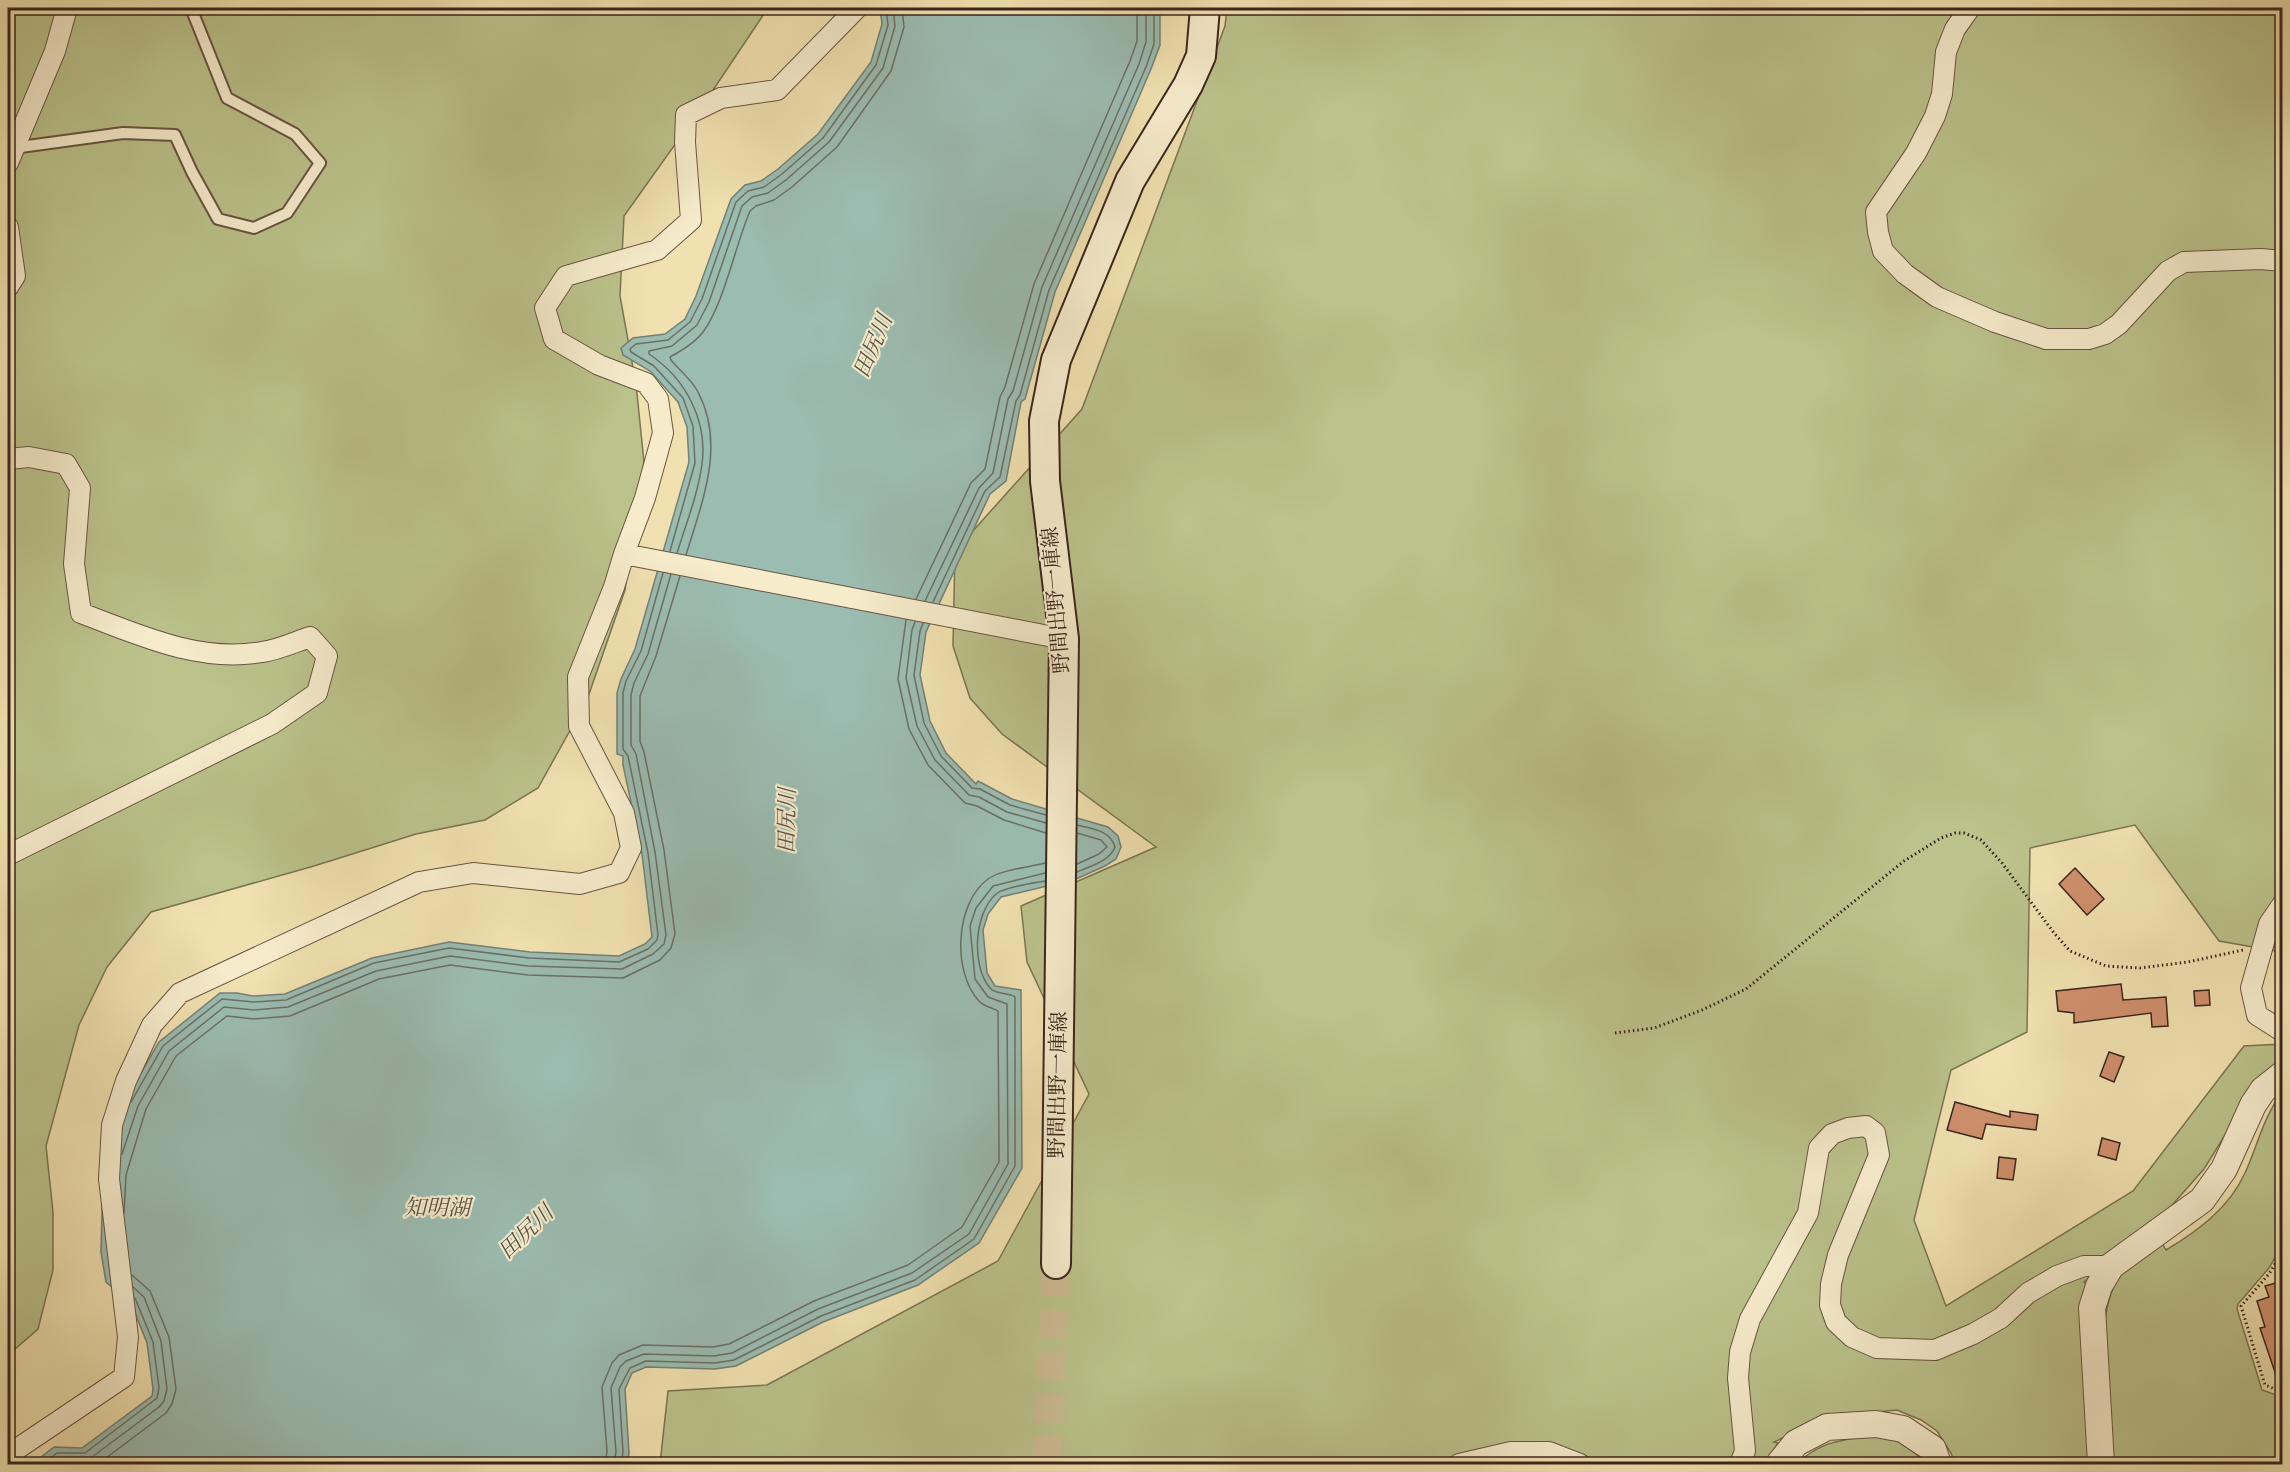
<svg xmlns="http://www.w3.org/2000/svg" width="2290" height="1472" font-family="'IM FELL Double Pica','Noto Serif JP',serif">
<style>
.green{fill:#bbc28b;stroke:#7a7454;stroke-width:1.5}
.water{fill:#9bbcb1;stroke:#748075;stroke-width:1.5}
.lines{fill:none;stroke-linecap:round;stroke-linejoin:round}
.shore{stroke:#6a7066;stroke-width:1.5}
.building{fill:#d0906d;stroke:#3a251c;stroke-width:1.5}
.secondary-tunnel{stroke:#ccbb92;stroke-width:28;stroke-dasharray:28 14;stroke-linecap:butt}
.service-casing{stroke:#685441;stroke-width:14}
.minor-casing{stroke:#685441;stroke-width:22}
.tertiary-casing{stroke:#685441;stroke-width:28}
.secondary-casing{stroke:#3a251c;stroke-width:32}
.path{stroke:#3a251c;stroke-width:3;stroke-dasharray:1.5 3;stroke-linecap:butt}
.service{stroke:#f6eccc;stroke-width:10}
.minor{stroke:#f6eccc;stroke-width:20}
.tertiary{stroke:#f6eccc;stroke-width:26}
.secondary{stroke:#f6eccc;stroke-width:28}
.labels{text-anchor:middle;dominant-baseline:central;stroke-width:4.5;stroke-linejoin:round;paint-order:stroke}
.street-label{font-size:21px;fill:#3a251c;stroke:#f6eccc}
.water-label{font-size:22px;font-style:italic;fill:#575249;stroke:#f6eccc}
</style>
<rect width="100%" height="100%" fill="#f1e1b0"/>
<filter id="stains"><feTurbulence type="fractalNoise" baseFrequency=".00333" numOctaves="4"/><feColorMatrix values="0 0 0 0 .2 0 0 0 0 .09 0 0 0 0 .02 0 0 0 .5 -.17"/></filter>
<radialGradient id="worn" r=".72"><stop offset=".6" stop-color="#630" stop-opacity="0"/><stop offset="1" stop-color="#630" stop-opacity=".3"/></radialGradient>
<path class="green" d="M8,8H768L701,108L624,216L620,296L636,384L644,462L625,590L587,700L538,788L485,820L416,834L314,866L151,912L107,967L79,1025L46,1146L53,1212V1270L38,1329L8,1355Z
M1227,8H2282V952L2219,941L2135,825L2030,848L2027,1032L1951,1070L1914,1220L1946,1306L2133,1191L2244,1046L2282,1044V1068L2258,1082L2204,1169L2150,1230L2084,1282L2089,1288L2090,1464H1955L1951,1453L1937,1431L1921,1420L1897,1410L1828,1417L1774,1442L1778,1443L1764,1464H1762L1764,1458L1760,1464H660L668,1391L767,1385L998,1261L1089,1094L1027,962L1021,906L1156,847L1002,734L970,698L953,646L955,551L1082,409L1225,26Z
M2282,1093V1245L2269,1268L2238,1304L2237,1309L2262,1390L2282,1397V1464H2113L2105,1320C2112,1272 2125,1269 2162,1243L2166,1250C2198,1231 2229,1208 2245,1173C2257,1147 2264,1115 2282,1093Z
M1868,1436C1895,1438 1909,1441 1924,1464H1796C1821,1442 1836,1441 1868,1436Z"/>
<path class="water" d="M880,8H1160V45L1151,69L1055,292L1025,399L1021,402L1006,481L990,494L926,632L920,675L930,721L946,753L976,784L978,781L1012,799L1108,827L1118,836L1121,847L1116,859L1105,866L1076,879L1001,897L988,914L983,930L987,973L995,986L1021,990L1022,1168L979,1243L918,1285L823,1322L736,1366L715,1369L646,1367L632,1373L625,1389L629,1453L627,1464H32L54,1447L82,1448L152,1396L153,1389L147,1343L131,1303L106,1282L101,1252L103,1172L125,1100L159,1042L220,993H237L253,996L285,994L372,958L449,942L530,952L619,956L645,944L652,937L642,854L623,765V756L617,754V693L621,679L635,649L689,462L687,427L678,402L650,371L623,355L621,348L633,338L665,334L685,319L696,296L731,199L745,185L761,181L778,169L818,134L871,62L882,24Z"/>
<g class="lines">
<path class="shore" d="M670,551L695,463L693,426L683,398L654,366L631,352L630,349L636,344L668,340L690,322L702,299L736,202L748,191L764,187L782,174L823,138L876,65L888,25L886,8
M677,553C686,524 698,494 702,464C708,420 685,378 649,354V351L672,346L697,325L709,302L742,206L752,197L768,193L786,180L829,142L883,68L895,26L893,8
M686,555C702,502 726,445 698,392C692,380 679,370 671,360L670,357C681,351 695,343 703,332C724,304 735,246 750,211L756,206L774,200L792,187L837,147L891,71L904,27L902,8
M916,599L971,483L985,469L1000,397L1005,387L1034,284L1130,61L1137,41V8
M925,601L979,488L993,473L1008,399L1013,391L1042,287L1139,64L1146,42V8
M933,602L985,491L1000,477L1016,401L1020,395L1049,290L1146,67L1154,44V8
M906,620L898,679L909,729L928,765L965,803L977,806L1004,820L1046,833
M915,622L912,630L906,678L917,726L935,760L969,795L979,797L1007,812L1046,823
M923,623L920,631L914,675L924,723L941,756L972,788L980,789L1010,805L1046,815
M1077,864L1099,854L1107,847L1101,840L1077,833
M1077,872C1090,866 1109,862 1115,847C1110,830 1092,829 1077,825
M131,1102L163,1046L222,999L254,1002L286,1000L374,963L449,948L529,958L619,962L648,949L657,940L658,935L648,853L628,756L623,749V693L626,681L641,651L663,573
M122,1154L138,1106L169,1051L224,1007L254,1010L288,1007L376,971L450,956L528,966L622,969L653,954L664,944L666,935L655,852L636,754L631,745V695L634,683L648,654L671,574
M124,1213L126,1175L146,1109L176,1056L227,1016L254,1019L290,1016L379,979L450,965L528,975L623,978L660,960L671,948L675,934L664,850L644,752L640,741V696L656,656L680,576
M42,1464L57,1453H85L157,1398L159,1388L153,1342L135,1298
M54,1464L59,1461L88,1460L159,1407L164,1401L167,1389L161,1341L144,1297L133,1287
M98,1464L166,1413L172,1404L176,1389L169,1337L150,1291L132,1275
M605,1464L607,1451L602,1387L612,1363L619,1355L643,1345L713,1347L729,1344L814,1301L908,1265L962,1227L999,1162V1154L998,1011C992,1007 984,1007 979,1001C952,972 955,903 988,879C1000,870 1030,867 1045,863
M614,1464L616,1452L611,1388L620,1367L626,1361L644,1354L714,1356L732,1353L818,1309L912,1273L969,1234L1008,1164L1007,1004L988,997L975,979L970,926L976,908L993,886L1045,873
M621,1464L623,1452L619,1389L630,1368L646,1361L715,1363L734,1360L821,1316L915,1280L974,1239L1015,1166V997C1008,992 996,995 990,988C971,966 974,913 996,894C1004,887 1034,883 1045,881"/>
</g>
<path class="building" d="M2075,868L2104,899L2087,915L2059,884Z
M2121,984L2123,1000L2166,997L2168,1026L2152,1027L2151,1013L2074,1023V1013L2058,1011L2056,991Z
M2209,990L2210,1005L2195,1006L2194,991Z
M2109,1052L2124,1057L2114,1082L2100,1076Z
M1955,1102L2010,1117V1111L2038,1115L2036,1130L1986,1124L1982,1139L1947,1130Z
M2102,1138L2120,1143L2116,1160L2098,1155Z
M1999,1157L2016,1159L2013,1180L1997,1178Z
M2283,1281V1383L2279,1384L2260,1328L2265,1327L2257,1301L2269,1297L2265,1286Z"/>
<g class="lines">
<path class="secondary-tunnel" d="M1046,1464L1056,1264"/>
<g class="service-casing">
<path id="service" d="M13,148L123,133L175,135L192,172L218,219L254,228L287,213L320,163L295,134L227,98L191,8"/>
</g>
<g class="minor-casing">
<path id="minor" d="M1970,8L1955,29L1946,52L1942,94L1935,116L1916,153L1876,212L1878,232L1883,251L1905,274L1937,297L1995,322L2046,339H2089L2105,334L2119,324L2168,271L2184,262L2261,259L2282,261
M8,163L55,51L67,8
M8,227L15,276L8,287
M8,459L29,457L66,464L80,488L74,564L81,613C139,635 199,663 262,652C278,650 295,642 310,637L327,656L317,693L272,724L8,855
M624,554L1064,639
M2282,905L2269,924L2251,988L2257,1015L2282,1031
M8,1455L124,1377L128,1337L109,1179L112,1125L126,1081L152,1025L180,993L419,882L473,873L580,884L619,873L631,848L624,813L579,726L578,677L614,587L624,554L645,498L663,433L658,399L646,383L599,365L554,339L545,308L566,276L657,250L691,220L685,142L686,115L721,98L777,90L857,8
M1459,1464L1511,1452H1549L1580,1464
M1740,1464L1745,1451L1738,1378L1740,1352L1750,1319L1808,1213L1819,1148L1832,1134L1848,1128L1866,1126L1875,1133L1879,1155L1838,1255L1831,1284L1830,1305L1836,1322L1852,1337L1877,1348L1935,1350L1973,1334L2001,1318L2028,1293L2057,1276L2084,1266H2111"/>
</g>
<g class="tertiary-casing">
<path id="tertiary" d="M1779,1464L1796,1443L1827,1427L1876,1424L1903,1429L1933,1449L1938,1464
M2101,1464L2092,1308L2099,1286L2111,1266L2202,1200L2224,1169L2253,1105L2263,1090L2282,1075"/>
</g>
<g class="secondary-casing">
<path id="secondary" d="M1056,1264L1064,639L1045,481L1044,421L1056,360L1130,181L1188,85L1201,56L1205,8"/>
</g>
<path class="path" d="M1615,1033L1654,1028L1702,1010L1746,989L1904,861L1941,838L1955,833H1964L1981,840L2002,863L2054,933L2070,951L2106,966L2140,968L2188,962L2243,950
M2282,1252L2269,1274L2241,1306L2265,1385L2282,1392"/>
<use href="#service" class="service"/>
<use href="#minor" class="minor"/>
<use href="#tertiary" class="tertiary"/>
<use href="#secondary" class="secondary"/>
</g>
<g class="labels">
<g class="street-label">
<text transform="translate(1056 600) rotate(-95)">野間出野一庫線</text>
<text transform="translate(1058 1085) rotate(-89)">野間出野一庫線</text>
</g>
<g class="water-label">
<text transform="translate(873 346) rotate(-67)">田尻川</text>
<text transform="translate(787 821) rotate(-89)">田尻川</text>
<text x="437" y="1208">知明湖</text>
<text transform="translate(526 1232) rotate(-44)">田尻川</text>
</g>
</g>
<rect width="2290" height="1472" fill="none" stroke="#f1e1b0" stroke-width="30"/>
<rect x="9" y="9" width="2272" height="1454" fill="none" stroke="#3a251c" stroke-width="3"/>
<rect x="15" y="15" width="2260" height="1442" fill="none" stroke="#3a251c" stroke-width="1.5"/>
<rect width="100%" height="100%" filter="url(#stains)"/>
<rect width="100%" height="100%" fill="url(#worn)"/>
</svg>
